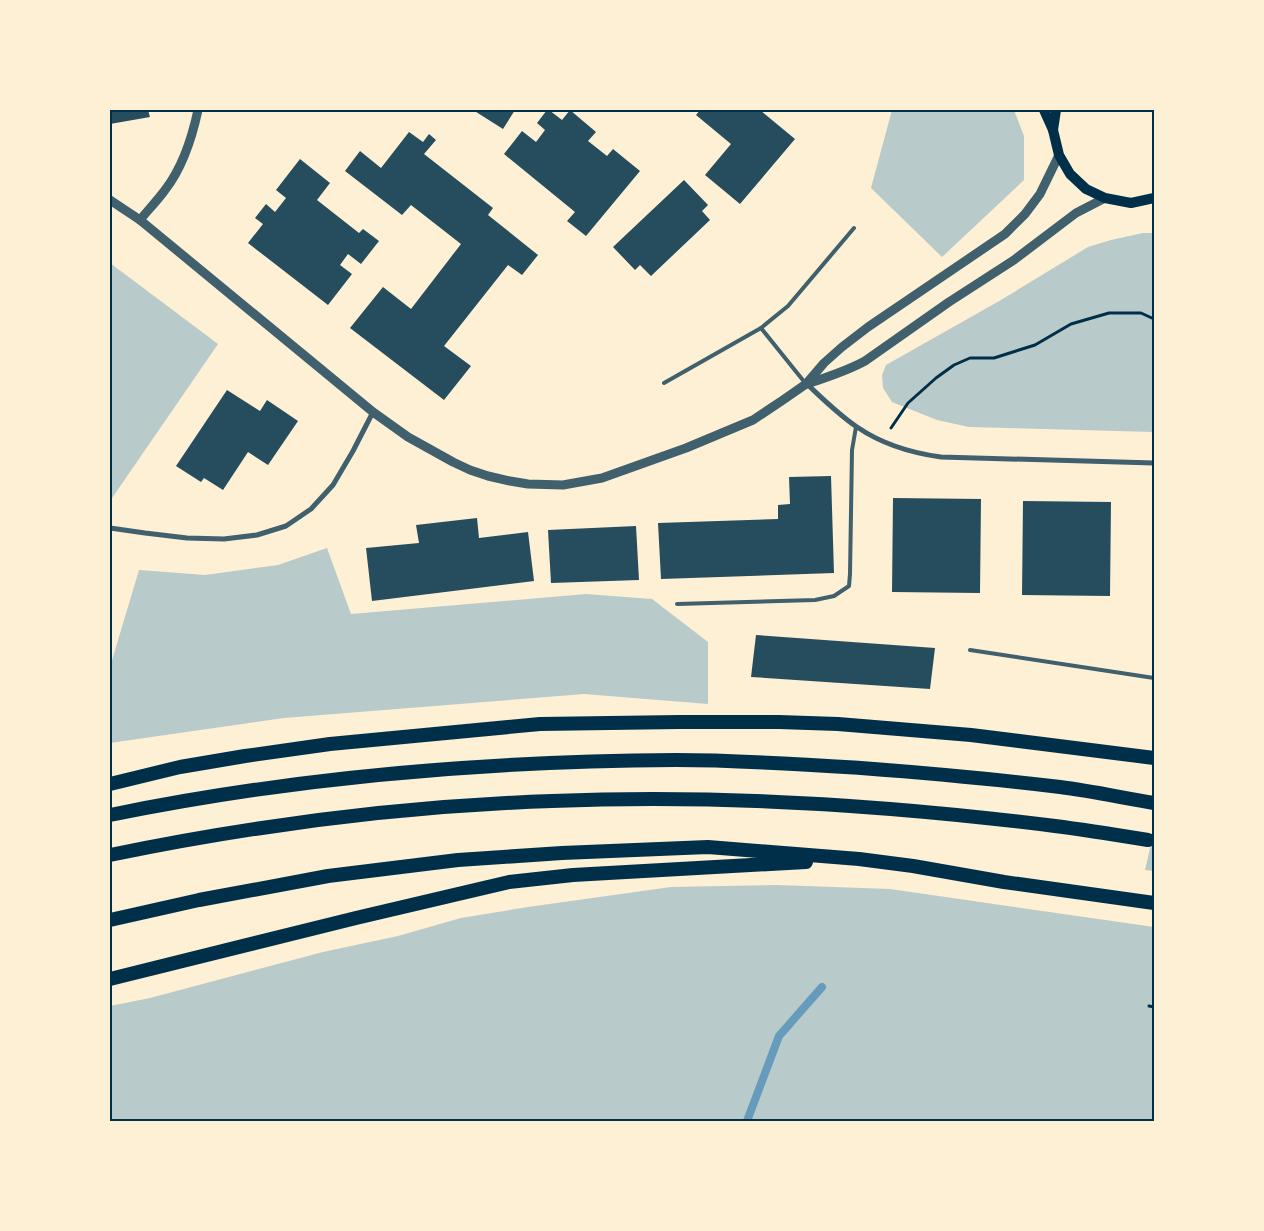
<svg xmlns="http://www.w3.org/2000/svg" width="1264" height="1231" viewBox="0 0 1264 1231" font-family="'Alegreya Sans',sans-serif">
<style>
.green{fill:#b9caca}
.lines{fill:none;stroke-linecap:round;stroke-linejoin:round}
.stream{stroke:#669bbc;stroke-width:8}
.building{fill:#264d5e}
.path{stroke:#003049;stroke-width:3}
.service{stroke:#3f606c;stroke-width:4}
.minor{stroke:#3f606c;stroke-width:5}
.tertiary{stroke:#3f606c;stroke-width:9}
.secondary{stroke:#003049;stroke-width:10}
.trunk{stroke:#003049;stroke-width:14}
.neatline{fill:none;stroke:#003049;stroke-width:2}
</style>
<rect width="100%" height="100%" fill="#fdf0d5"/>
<g class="green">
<polygon points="892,110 1014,110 1024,136 1024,180 942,257 871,188"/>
<polygon points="1143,233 1154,233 1154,432 969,427 937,420 892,402 883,388 882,375 886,365 1001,300 1088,247 1111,240"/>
<polygon points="110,263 218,344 110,501"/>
<polygon points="327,548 351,614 586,594 652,599 708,642 708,704 584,694 284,718 110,743 110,667 139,570 205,575 278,565"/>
<polygon points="1154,831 1154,871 1145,870"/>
<polygon points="777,885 890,889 1154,927 1154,1121 110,1121 110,1006 150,998 323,952 398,936 461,918 528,907 671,887"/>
</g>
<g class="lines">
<polyline class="stream" points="747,1121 779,1036 822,987"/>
</g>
<g class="building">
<polygon points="110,110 148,110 150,117 110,124"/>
<polygon points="473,110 515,110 503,129"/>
<polygon points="547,110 549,110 562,120 570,110 596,132 588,141 607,156 613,149 640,171 586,236 567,221 575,212 504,154 522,131 536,142 545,130 537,123"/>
<polygon points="700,110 760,110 795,139 740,204 705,175 731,144 696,115"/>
<polygon points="409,132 423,142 429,134 436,140 424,154 493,208 488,215 538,255 522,275 508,265 444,346 471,366 444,400 350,328 383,287 411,309 461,244 411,205 402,215 345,171 360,151 381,168"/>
<polygon points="300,159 330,183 317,200 359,233 363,229 379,241 361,264 348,254 340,265 352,274 328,305 248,243 263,224 255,218 266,204 275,212 286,198 276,190"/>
<polygon points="684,180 708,205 702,211 710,220 651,276 640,265 635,270 613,247"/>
<polygon points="227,390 260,411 267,400 298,421 268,465 248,452 223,490 204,478 201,482 176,466"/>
<polygon points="831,476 834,573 661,579 658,523 778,519 778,505 790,504 789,477"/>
<polygon points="893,498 981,499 980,593 892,592"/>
<polygon points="1023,501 1111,502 1110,596 1022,595"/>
<polygon points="477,518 479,538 528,532 534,581 372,601 366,548 419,543 416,525"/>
<polygon points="636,526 639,580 551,583 548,530"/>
<polygon points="756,635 935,648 930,689 751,677"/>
</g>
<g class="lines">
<g class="path">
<polyline points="891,428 908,403 936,378 954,365 970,358 994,358 1019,350 1035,345 1071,324 1109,313 1141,313 1154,319"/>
<polyline points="1149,1006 1154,1007"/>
</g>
<g class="service">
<polyline points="761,328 806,384"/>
<polyline points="664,383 761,328 788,306 854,228"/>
<polyline points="677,604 815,600 834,596 849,586 850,574 852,450 856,427"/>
<polyline points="970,650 1154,678"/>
</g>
<g class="minor">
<path d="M807,384c16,15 32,31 50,43 25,17 54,26 84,30l213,6"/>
<polyline points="110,528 145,533 187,538 224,539 257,535 286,526 311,509 333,485 353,451 373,412"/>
</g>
<g class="tertiary">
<polyline points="110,200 140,220 373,412 408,437 453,462 470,470 488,476 510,481 528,484 563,485 602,478 686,448 753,420 783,400 806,384 824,363 842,347 868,327 1005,234 1025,214 1040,194 1059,155"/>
<path d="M140,220c8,-10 17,-19 25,-30 18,-23 27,-52 33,-80"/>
<path d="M807,384c20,-7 40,-13 58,-23l84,-59 65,-42 62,-47 29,-15"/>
</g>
<g class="secondary">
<polyline points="1044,110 1053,130"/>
<polyline points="1056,110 1053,130 1059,155 1070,174 1086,189 1105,198 1131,203 1154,198"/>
</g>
<g class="trunk">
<polyline points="110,784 180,767 245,756 330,744 540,724 679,722 779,722 838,724 971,735 1154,758"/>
<path d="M110,815c186,-38 376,-54 566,-55 62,0 123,4 185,8 66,5 133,11 199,19 32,4 63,11 94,16"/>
<path d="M110,855c145,-30 294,-49 442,-54 168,-7 336,4 503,25 31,4 62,9 93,14"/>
<polyline points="110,920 199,900 328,876 458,860 562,853 708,847 859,859 913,866 1004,882 1154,903"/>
<polyline points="110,979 356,918 509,882 573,875 806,862"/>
</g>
</g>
<rect width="1264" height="1231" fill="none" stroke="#fdf0d5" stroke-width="222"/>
<rect x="111" y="111" width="1042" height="1009" class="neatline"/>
</svg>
